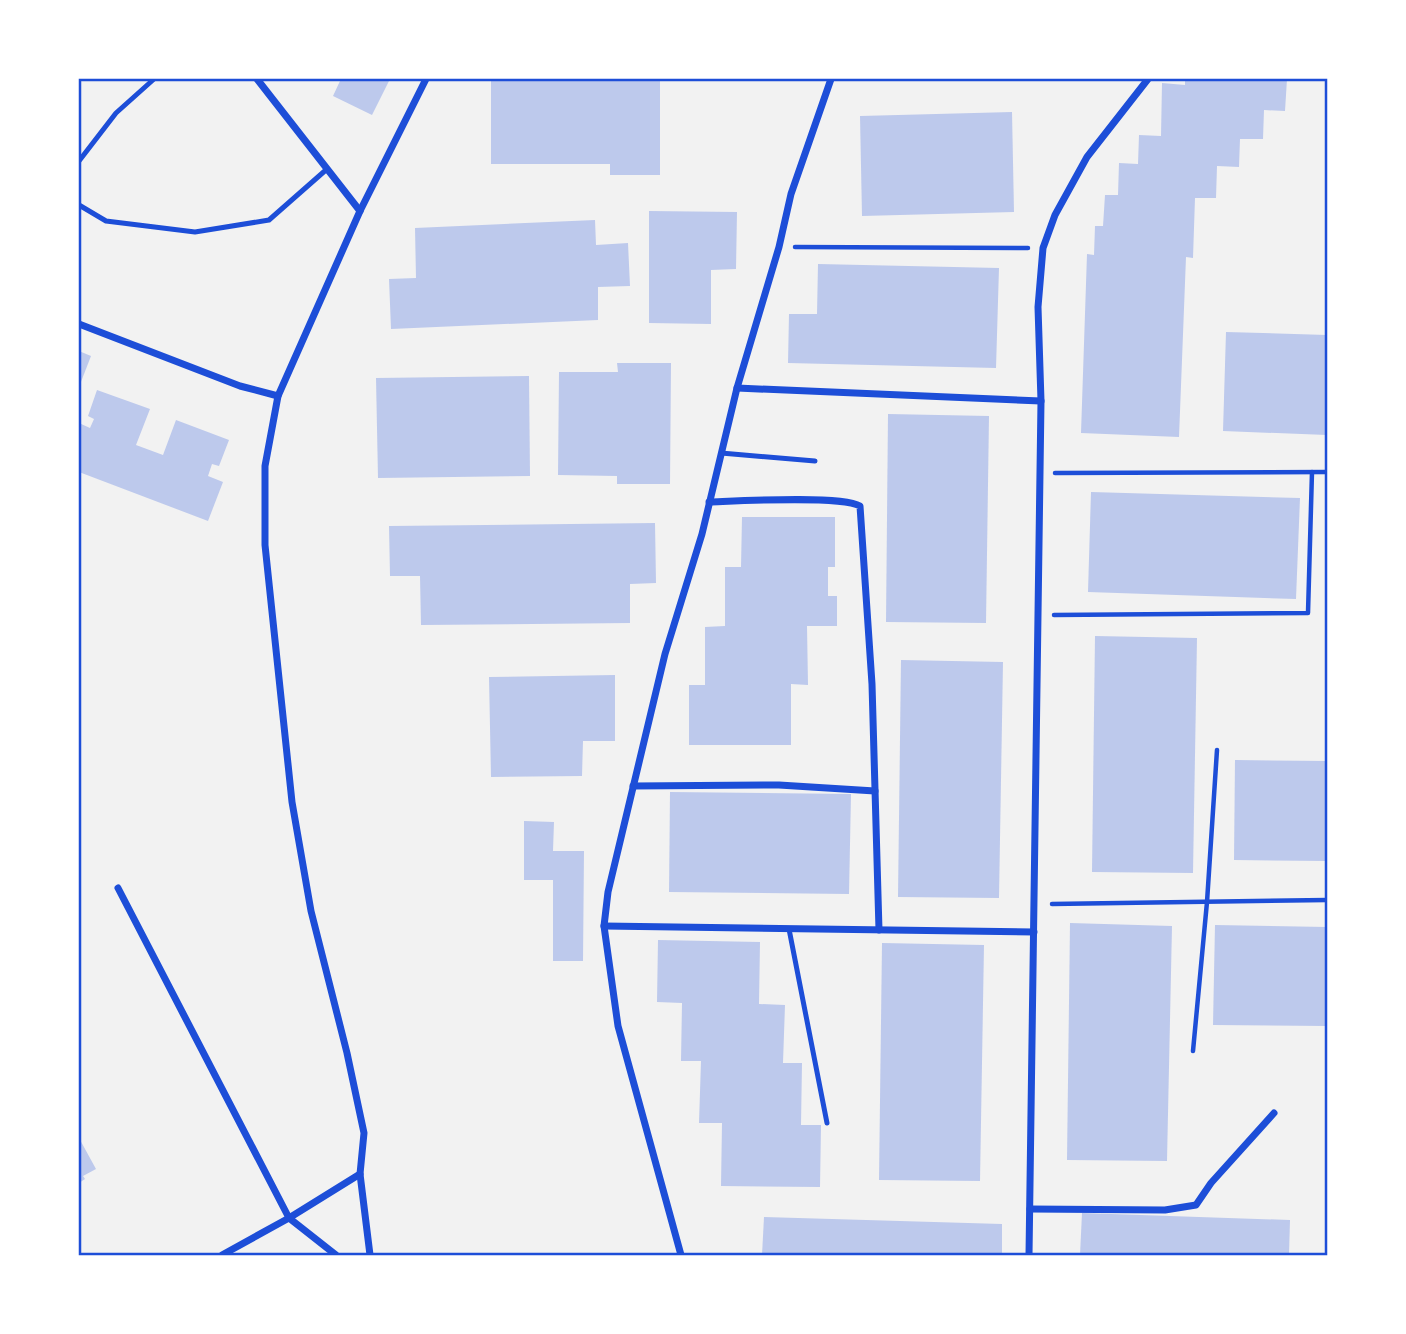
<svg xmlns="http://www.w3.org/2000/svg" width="1406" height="1334" viewBox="0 0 1406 1334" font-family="Barlow,sans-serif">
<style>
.building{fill:#bdc9ec}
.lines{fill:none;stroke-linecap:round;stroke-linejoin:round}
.path{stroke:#1d4ed8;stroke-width:4.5}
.service{stroke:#1d4ed8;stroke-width:5}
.minor{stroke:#1d4ed8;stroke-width:7}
.neatline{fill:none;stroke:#1d4ed8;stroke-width:2.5}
</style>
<rect width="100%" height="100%" fill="#f2f2f2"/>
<g class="building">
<polygon points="335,79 390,79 372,115 333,96 340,81"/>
<polygon points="491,79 660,79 660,175 610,175 610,164 491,164"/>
<polygon points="1185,79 1287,79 1285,111 1264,110 1263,139 1240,139 1239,167 1217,166 1216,198 1195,198 1193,258 1186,257 1179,437 1081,433 1087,254 1094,255 1095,226 1103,226 1105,195 1118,195 1119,163 1138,164 1139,135 1161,136 1162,83 1185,85"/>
<polygon points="1012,112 1014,212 862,216 860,116"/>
<polygon points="649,211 737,212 736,269 711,270 711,324 649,323"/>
<polygon points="595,220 596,245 628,243 630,286 598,287 598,320 391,329 389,279 416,278 415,228"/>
<polygon points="818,264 999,268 996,368 788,363 789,314 817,314"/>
<polygon points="1226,332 1327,335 1327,435 1223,431"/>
<polygon points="79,351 91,356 79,387"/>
<polygon points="617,363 671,363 670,484 617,484 617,476 558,475 559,372 618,372"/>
<polygon points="529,376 530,476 378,478 376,378"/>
<polygon points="97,390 150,409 136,445 163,455 176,420 229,440 219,466 212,464 208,476 223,482 208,521 79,472 79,423 90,428 94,419 88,416"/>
<polygon points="888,414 989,416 986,623 886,622"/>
<polygon points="1091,492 1300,498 1296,599 1088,592"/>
<polygon points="742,517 835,517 835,567 828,567 828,596 837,596 837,626 807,626 808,685 791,684 791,745 689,745 689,685 705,685 705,627 725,626 725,567 741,567"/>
<polygon points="655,523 656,583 630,584 630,623 421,625 420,576 390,576 389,526"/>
<polygon points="1095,636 1197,638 1193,873 1092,872"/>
<polygon points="901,660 1003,662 999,898 898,897"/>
<polygon points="615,675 615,741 583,741 582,776 491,777 489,677"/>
<polygon points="1235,760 1327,761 1327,861 1234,860"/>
<polygon points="670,792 851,794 849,894 669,892"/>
<polygon points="524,821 554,822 553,851 584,851 583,961 553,961 553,880 524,880"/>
<polygon points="1070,923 1172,926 1167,1161 1067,1160"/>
<polygon points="1215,925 1327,927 1327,1026 1213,1025"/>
<polygon points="658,940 760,942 759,1004 785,1005 783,1063 802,1063 801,1125 821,1125 820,1187 721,1186 722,1123 699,1123 701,1061 681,1061 682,1003 657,1002"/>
<polygon points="882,943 984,945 980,1181 879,1180"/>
<polygon points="79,1138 96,1169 83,1176 85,1179 79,1183"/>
<polygon points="1082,1213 1290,1220 1289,1255 1080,1255"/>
<polygon points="764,1217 1002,1224 1002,1255 762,1255"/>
</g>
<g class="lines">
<g class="path">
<polyline points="795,247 1028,248"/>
<polyline points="1055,473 1327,472"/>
<polyline points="1054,615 1308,613 1312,472"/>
<polyline points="1052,904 1327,900"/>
<polyline points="1193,1051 1207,902 1217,750"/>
</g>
<g class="service">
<polyline points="79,161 116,113 154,79"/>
<polyline points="79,205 106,221 195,232 269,220 327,169"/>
<polyline points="721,453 815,461"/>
<polyline points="789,929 827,1123"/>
</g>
<g class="minor">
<polyline points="257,79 360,211"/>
<polyline points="79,324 240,386 278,396"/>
<polyline points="737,388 1041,401"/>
<path d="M709,502c29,-1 132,-7 151,4l12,178 7,246"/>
<polyline points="633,786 779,785 875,791"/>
<polyline points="118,888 289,1218 336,1255"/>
<polyline points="604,926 1034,932"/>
<polyline points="1030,1209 1165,1210 1196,1205 1211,1183 1274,1113"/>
<polyline points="222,1255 289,1218 360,1174"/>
<polyline points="370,1255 360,1174 364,1133 347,1053 311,911 292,802 265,545 265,466 278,396 360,211 426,79"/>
<polyline points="681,1255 618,1026 604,926 608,892 665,654 702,534 737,388 779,247 791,194 831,79"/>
<polyline points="1029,1255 1041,401 1038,307 1043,248 1055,215 1087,157 1148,79"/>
</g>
</g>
<rect width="1406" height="1334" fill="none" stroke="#ffffff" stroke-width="161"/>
<rect x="80" y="80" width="1246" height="1174" class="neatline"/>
</svg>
